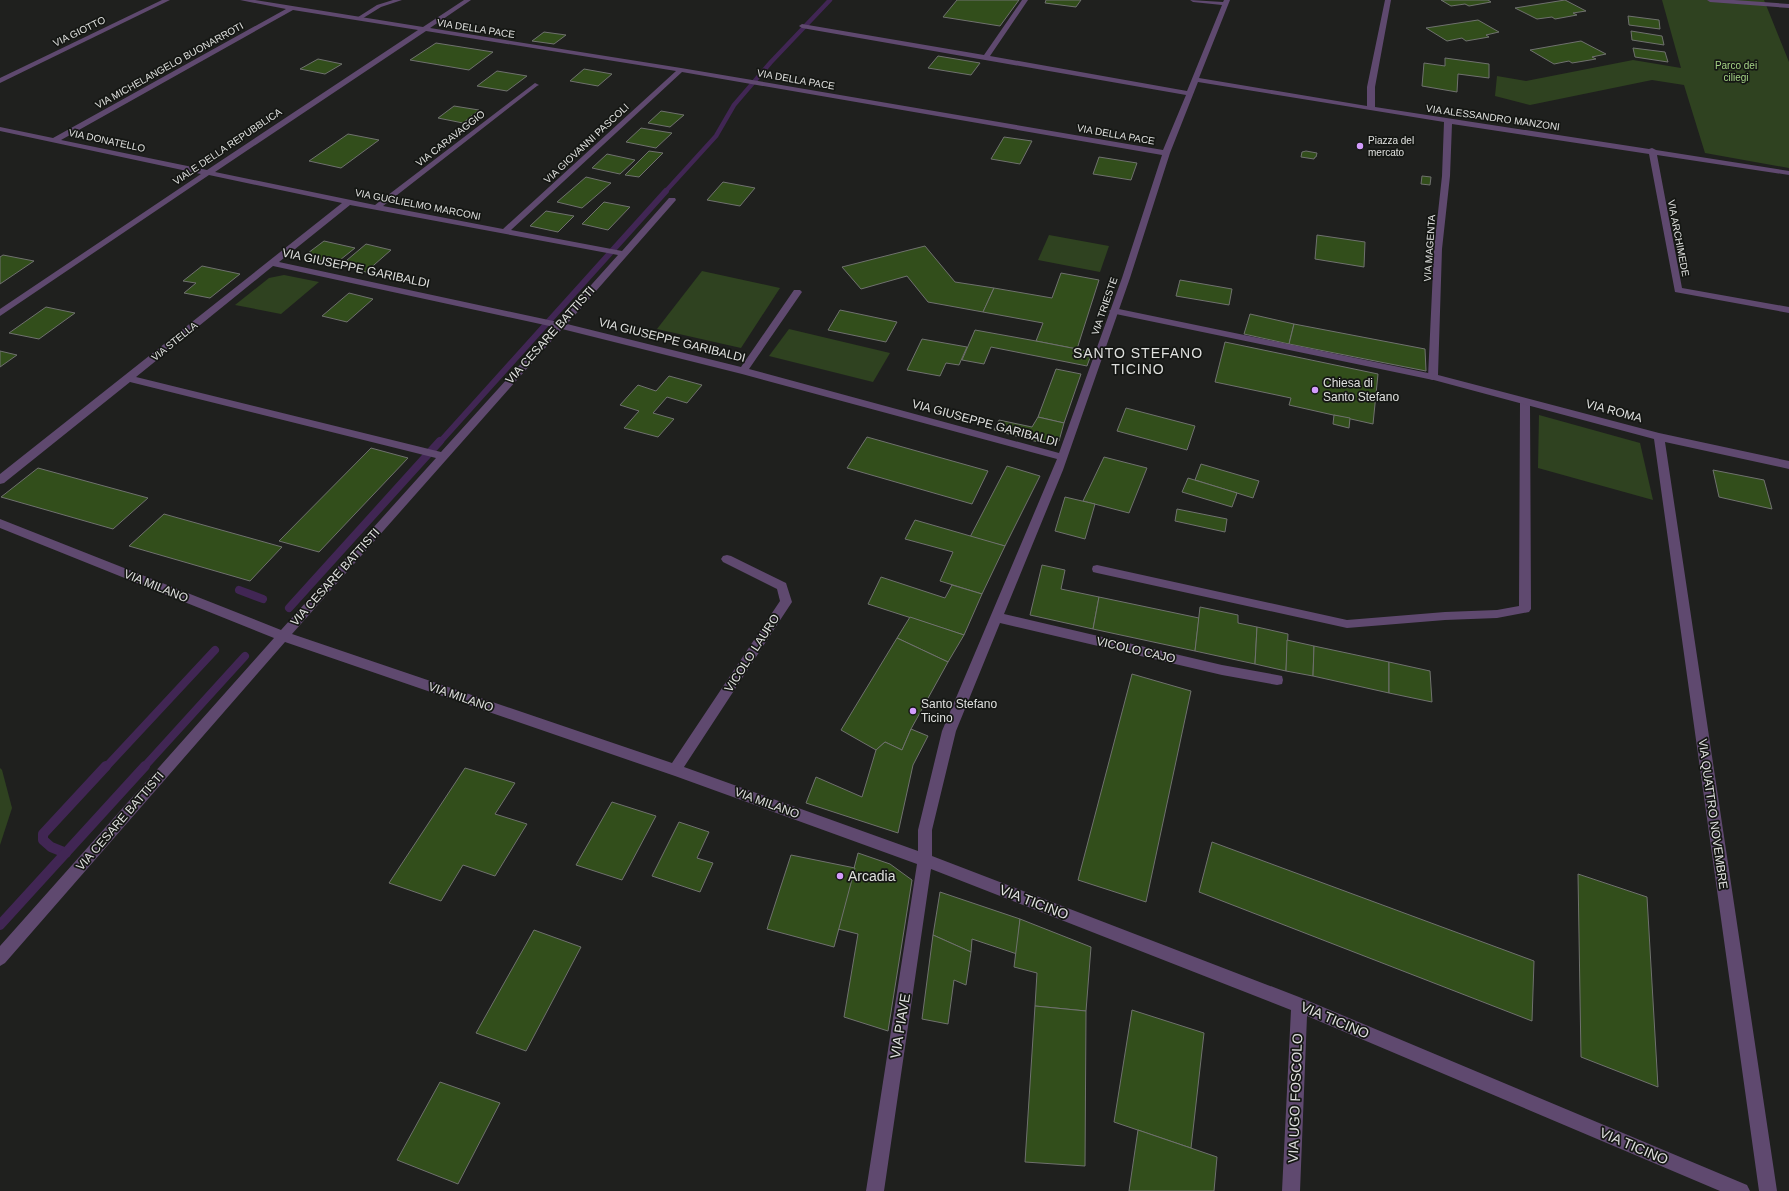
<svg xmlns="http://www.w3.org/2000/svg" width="1789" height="1191" viewBox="0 0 1789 1191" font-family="Arial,sans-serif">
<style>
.green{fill:#2f4220}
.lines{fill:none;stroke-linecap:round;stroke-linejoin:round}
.stream-far3{stroke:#412654;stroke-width:4.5}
.stream-far2{stroke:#412654;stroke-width:6}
.stream-far1{stroke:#412654;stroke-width:8}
.stream{stroke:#412654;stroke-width:10}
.building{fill:#324e1b;stroke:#6f716e}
.service{fill:#5f496f;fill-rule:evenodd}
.pedestrian{fill:#5f496f;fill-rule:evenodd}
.minor{fill:#5f496f;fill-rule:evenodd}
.poi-dot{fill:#d39cfc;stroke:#151714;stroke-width:1.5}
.labels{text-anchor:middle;stroke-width:3.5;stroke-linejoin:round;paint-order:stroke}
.far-street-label{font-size:10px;fill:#dfe0de;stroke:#151714}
.far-park-label{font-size:10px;fill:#a5d385;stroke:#151714}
.far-poi-label{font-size:10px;fill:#dfe0de;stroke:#151714;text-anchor:start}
.street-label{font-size:12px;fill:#dfe0de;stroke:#151714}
.poi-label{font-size:12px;fill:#dfe0de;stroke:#151714;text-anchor:start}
.quarter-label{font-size:14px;letter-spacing:1px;fill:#dfe0de;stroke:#151714}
.near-poi-label{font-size:14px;fill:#dfe0de;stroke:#151714;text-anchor:start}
.near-street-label{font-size:14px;fill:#dfe0de;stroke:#151714}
</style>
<rect width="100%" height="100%" fill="#1f201e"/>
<g class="green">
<polygon points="1662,0 1764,0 1789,62 1789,168 1705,153 1684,85 1652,80 1530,105 1495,96 1497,76 1526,81 1633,60 1681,68"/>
<polygon points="1049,235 1109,246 1100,272 1038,260"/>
<polygon points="702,271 780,288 741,348 657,329"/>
<polygon points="284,275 319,282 281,314 235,305 269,278"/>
<polygon points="789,329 890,353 873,382 769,356"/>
<polygon points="1539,415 1640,443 1653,500 1538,468"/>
<polygon points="0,768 2,770 12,808 0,845"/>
</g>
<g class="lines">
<polyline class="stream-far3" points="665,192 716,136 734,105 771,62 830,0"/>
<polyline class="stream-far2" points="440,442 666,191"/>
<g class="stream-far1">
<polyline points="239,590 263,599"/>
<polyline points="289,608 440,441"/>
<polyline points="106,767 215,650"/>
<polyline points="144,767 245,656"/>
</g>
<g class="stream">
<polyline points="66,853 51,847 43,840 43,834 106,766"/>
<polyline points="0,925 145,766"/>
</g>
</g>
<g class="building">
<polygon points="957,0 1019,0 1000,26 943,17"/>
<polygon points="1046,0 1081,0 1076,7 1045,3"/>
<polygon points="1441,0 1488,0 1491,2 1469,6 1465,4 1451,6"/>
<polygon points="1565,0 1586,11 1573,13 1577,15 1555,19 1552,17 1537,19 1515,8"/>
<polygon points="1628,16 1659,20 1660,29 1629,25"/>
<polygon points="1478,20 1499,32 1486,35 1489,37 1466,41 1462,38 1447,41 1426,28"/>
<polygon points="1631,31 1662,36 1664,45 1632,40"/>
<polygon points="544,32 566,35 554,44 532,41"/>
<polygon points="1581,41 1606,54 1592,57 1596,59 1572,63 1569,61 1554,64 1530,50"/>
<polygon points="436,43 493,52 469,70 410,60"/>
<polygon points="1633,48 1665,52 1668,62 1635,57"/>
<polygon points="938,56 980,63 971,75 928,68"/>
<polygon points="1445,58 1489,64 1489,78 1458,74 1457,92 1422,86 1424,63 1445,66"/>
<polygon points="318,59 342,64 325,74 300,69"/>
<polygon points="584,69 612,74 598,86 570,81"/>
<polygon points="497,71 527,76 507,91 477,86"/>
<polygon points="454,106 479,110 463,123 438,118"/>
<polygon points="661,111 684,115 670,127 648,123"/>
<polygon points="641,128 672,133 656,148 626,142"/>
<polygon points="348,134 379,140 341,168 309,161"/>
<polygon points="1004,137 1032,141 1020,164 991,159"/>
<polygon points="649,151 663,153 639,177 625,175"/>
<polygon points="1306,151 1317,153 1316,157 1315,157 1314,159 1301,157 1302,152"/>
<polygon points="607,154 635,160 620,174 592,168"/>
<polygon points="1099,157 1137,163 1131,180 1093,174"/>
<polygon points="1422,176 1431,177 1430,185 1421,184"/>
<polygon points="586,177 611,183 582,208 557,202"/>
<polygon points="723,182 755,188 740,206 707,200"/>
<polygon points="604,202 630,207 608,230 582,224"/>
<polygon points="546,211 574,216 558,232 530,226"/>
<polygon points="1317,235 1365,242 1364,267 1315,259"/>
<polygon points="324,241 355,248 335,264 304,256"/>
<polygon points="366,244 391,250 366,272 340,266"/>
<polygon points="925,246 955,282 994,288 983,312 928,302 907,276 861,289 842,267"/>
<polygon points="3,255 34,261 0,284 0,257"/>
<polygon points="202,266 240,274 210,298 184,293 196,283 183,281"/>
<polygon points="1061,273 1099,280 1077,349 1036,341 1043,323 983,312 994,288 1052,298"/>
<polygon points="1180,280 1232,289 1229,305 1176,296"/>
<polygon points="349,293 373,299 347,322 322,316"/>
<polygon points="46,307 75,313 39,339 9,333"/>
<polygon points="840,310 897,322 886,342 828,330"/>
<polygon points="1250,314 1294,324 1289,344 1244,334"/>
<polygon points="1294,324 1425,349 1426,371 1289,344"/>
<polygon points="975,330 1036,341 1092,352 1087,366 991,347 984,364 962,360"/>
<polygon points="922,339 967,347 959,365 946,363 940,376 907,370"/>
<polygon points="1225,342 1378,374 1373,424 1289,405 1291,398 1215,382"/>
<polygon points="0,351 17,355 0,367"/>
<polygon points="1056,369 1081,374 1064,423 1038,417"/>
<polygon points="669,376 702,385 687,403 667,397 653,413 674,419 658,437 624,428 639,411 620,405 638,385 656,391"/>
<polygon points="1126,408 1195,426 1187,450 1117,431"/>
<polygon points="1334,415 1350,418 1349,428 1333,424"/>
<polygon points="1038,417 1064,423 1059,441 1049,445 994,430 999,420 1032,427"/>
<polygon points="867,437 988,471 972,504 847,468"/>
<polygon points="371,448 408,458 319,552 279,541"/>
<polygon points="1104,457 1147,468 1129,513 1083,501"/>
<polygon points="1201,464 1259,481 1253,498 1195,480"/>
<polygon points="1007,466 1040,476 1005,546 970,537"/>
<polygon points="38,468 148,498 113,529 1,497"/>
<polygon points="1713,470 1764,480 1772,509 1719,497"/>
<polygon points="1188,478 1237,493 1232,507 1182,492"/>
<polygon points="1065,497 1095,504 1085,539 1055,531"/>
<polygon points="1177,509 1227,519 1225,532 1175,521"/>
<polygon points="164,514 282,547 250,581 129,546"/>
<polygon points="915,520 1005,546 982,594 940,581 953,552 905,539"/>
<polygon points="1042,565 1065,570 1061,589 1099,597 1093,629 1030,615"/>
<polygon points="881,577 945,598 952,585 982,594 964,635 868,604"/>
<polygon points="1099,597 1199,618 1195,651 1093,629"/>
<polygon points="1200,607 1238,615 1238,623 1257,627 1255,664 1195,651"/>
<polygon points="910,617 964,635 948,662 897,638"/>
<polygon points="1257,627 1288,634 1286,671 1255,664"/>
<polygon points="897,638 948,662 911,729 902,750 885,742 876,750 841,730"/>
<polygon points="1287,640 1314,646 1313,676 1286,671"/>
<polygon points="1314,646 1389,662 1389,693 1313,676"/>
<polygon points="1389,662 1430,671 1432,702 1389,693"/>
<polygon points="1132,674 1191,691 1146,902 1078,880"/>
<polygon points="911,729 928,736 913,765 898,833 806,803 816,777 862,797 876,750 885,742 902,750"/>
<polygon points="465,768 515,783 495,814 527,824 495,876 463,865 441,901 389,883"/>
<polygon points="612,802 656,816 622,880 576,865"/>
<polygon points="679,822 709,832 697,858 713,863 700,892 652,876"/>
<polygon points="1212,842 1534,961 1532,1021 1199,892"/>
<polygon points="858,853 890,864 912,880 888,1031 844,1017 858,934 838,929"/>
<polygon points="791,855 855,868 834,947 767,929"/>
<polygon points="1578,874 1647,897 1658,1087 1581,1057"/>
<polygon points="940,892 1020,919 1017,954 972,939 971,952 933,935"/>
<polygon points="1020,919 1091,947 1086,1011 1035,1006 1037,973 1014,967"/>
<polygon points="534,930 581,947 526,1051 476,1033"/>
<polygon points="933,935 971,952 966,985 954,980 948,1024 922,1019"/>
<polygon points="1035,1006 1086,1011 1085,1166 1025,1162"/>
<polygon points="1132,1010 1204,1033 1191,1148 1114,1122"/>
<polygon points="440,1082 500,1103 458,1184 397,1160"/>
<polygon points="1138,1130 1217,1157 1214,1191 1129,1191"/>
</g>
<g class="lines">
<g class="service">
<polygon points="393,0 402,0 381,7 360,20 355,19 377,5"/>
<polygon points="1525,399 1530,402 1531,609 1529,612 1497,618 1445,620 1347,628 1097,573 1093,572 1092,569 1093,566 1097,565 1347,620 1445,612 1497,610 1519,606 1520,402"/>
</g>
<polygon class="pedestrian" points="1114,308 1433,374 1438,377 1433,380 1111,313 1109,311"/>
<g class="minor">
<polygon points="162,0 170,0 0,83 0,78"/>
<path d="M240,0h15l168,27 41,-27h7l-41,28 251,40 482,82 23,-55 -384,-67 -3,-2 3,-2 182,31 38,-55h6l-38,56 197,35 35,-86 -29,-3 -3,-2 33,2 1,-2h6l-31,78 168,28v-19l18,-87h6l-16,87v20l274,42 3,-1 4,2 133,21v4l-132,-20 25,133 107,19v6l-114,-21 -26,-138 -197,-30 -2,52 -8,73 -4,126 221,58 130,28v8l-124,-27 112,749h-18l-105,-752 -224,-60 -2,-2 6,-128 8,-73 2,-54 -246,-40 -28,71 -40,125 -67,192 -59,144 218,51 55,10 5,1 1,4 -1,4 -5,1 -55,-10 -222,-52 -44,108 -24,99v26l367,141 448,188 3,6h-30l-413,-175 -7,175h-18l9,-181 -360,-141 -47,322h-18l51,-327 -242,-88 -390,-134 -280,321 -5,3v-20l274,-308 -274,-110v-9l281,111 155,-172 -306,-76 -126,101 -4,1v-10l342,-271 -133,-28 -209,141v-7l201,-135 -201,-43v-4l53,11 233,-129zM293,10l125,20 -211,140 -146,-30zM426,31l250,40 -173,158 -120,-23 154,-120 2,-1 -4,-2 -160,122 -160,-33zM682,72l480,83 -40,123 -63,175 -310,-84 53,-77 -2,-2h-6l-53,77 -174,-43 109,-124 -1,-2h-6l-47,53 -111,-21zM350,205l268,50 -60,67 -279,-60zM273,266l281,61 -113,125 -305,-75zM562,329l180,45 315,85 -115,272 -24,99v21l-234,-84 108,-165 -6,-19 -55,-27 -4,-1 -4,1 -2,3 2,3 54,27 3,12 -108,162 -380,-129z"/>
<polygon points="1707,0 1734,0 1789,4 1789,8 1710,2"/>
</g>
</g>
<g class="poi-dot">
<circle cx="1360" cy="146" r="4"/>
<circle cx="1315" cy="390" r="4"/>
<circle cx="913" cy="711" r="4"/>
<circle cx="840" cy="876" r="4"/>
</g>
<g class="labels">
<g class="far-street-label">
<text transform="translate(476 28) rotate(9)" y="4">VIA DELLA PACE</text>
<text transform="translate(79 31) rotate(-26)" y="4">VIA GIOTTO</text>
<text transform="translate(169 65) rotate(-29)" y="4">VIA MICHELANGELO BUONARROTI</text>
<text transform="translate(796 79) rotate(10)" y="4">VIA DELLA PACE</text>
<text transform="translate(1493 117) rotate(8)" y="4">VIA ALESSANDRO MANZONI</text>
<text transform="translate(1116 134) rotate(10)" y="4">VIA DELLA PACE</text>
<text transform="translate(450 138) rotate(-38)" y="4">VIA CARAVAGGIO</text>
<text transform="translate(107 140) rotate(12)" y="4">VIA DONATELLO</text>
<text transform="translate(586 143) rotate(-43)" y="4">VIA GIOVANNI PASCOLI</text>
<text transform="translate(227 146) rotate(-34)" y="4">VIALE DELLA REPUBBLICA</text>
<text transform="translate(418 204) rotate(11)" y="4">VIA GUGLIELMO MARCONI</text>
<text transform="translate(1679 238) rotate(79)" y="4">VIA ARCHIMEDE</text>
<text transform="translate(1429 248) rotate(-86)" y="4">VIA MAGENTA</text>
<text transform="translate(1104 306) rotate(-71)" y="4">VIA TRIESTE</text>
<text transform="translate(174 341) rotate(-39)" y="4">VIA STELLA</text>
</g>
<g class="far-park-label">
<text x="1736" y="69">Parco dei<tspan x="1736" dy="12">ciliegi</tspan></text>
</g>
<g class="far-poi-label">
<text x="1368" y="144">Piazza del<tspan x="1368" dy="12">mercato</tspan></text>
</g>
<g class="street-label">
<text transform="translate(356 268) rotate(12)" y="4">VIA GIUSEPPE GARIBALDI</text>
<text transform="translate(550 335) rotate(-48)" y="4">VIA CESARE BATTISTI</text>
<text transform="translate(672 340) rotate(14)" y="4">VIA GIUSEPPE GARIBALDI</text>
<text transform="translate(1614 411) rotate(15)" y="4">VIA ROMA</text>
<text transform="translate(985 423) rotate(15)" y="4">VIA GIUSEPPE GARIBALDI</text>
<text transform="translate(335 577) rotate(-48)" y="4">VIA CESARE BATTISTI</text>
<text transform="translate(156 586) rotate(22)" y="4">VIA MILANO</text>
<text transform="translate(1136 650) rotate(13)" y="4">VICOLO CAJO</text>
<text transform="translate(752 653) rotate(-57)" y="4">VICOLO LAURO</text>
<text transform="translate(461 697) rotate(19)" y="4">VIA MILANO</text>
<text transform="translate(767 803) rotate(20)" y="4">VIA MILANO</text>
<text transform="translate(1713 814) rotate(82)" y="4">VIA QUATTRO NOVEMBRE</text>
<text transform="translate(120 821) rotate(-49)" y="4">VIA CESARE BATTISTI</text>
</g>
<g class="poi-label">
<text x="1323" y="387">Chiesa di<tspan x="1323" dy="14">Santo Stefano</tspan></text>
<text x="921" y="708">Santo Stefano<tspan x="921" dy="14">Ticino</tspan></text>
</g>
<g class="quarter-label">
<text x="1138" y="358">SANTO STEFANO<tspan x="1138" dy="16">TICINO</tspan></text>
</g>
<g class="near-poi-label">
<text x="848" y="881">Arcadia</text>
</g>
<g class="near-street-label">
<text transform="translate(1034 902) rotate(21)" y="5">VIA TICINO</text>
<text transform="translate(1335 1020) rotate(23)" y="5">VIA TICINO</text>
<text transform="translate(900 1026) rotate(-81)" y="5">VIA PIAVE</text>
<text transform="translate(1295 1098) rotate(-88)" y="5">VIA UGO FOSCOLO</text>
<text transform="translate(1634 1146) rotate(23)" y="5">VIA TICINO</text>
</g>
</g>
</svg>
